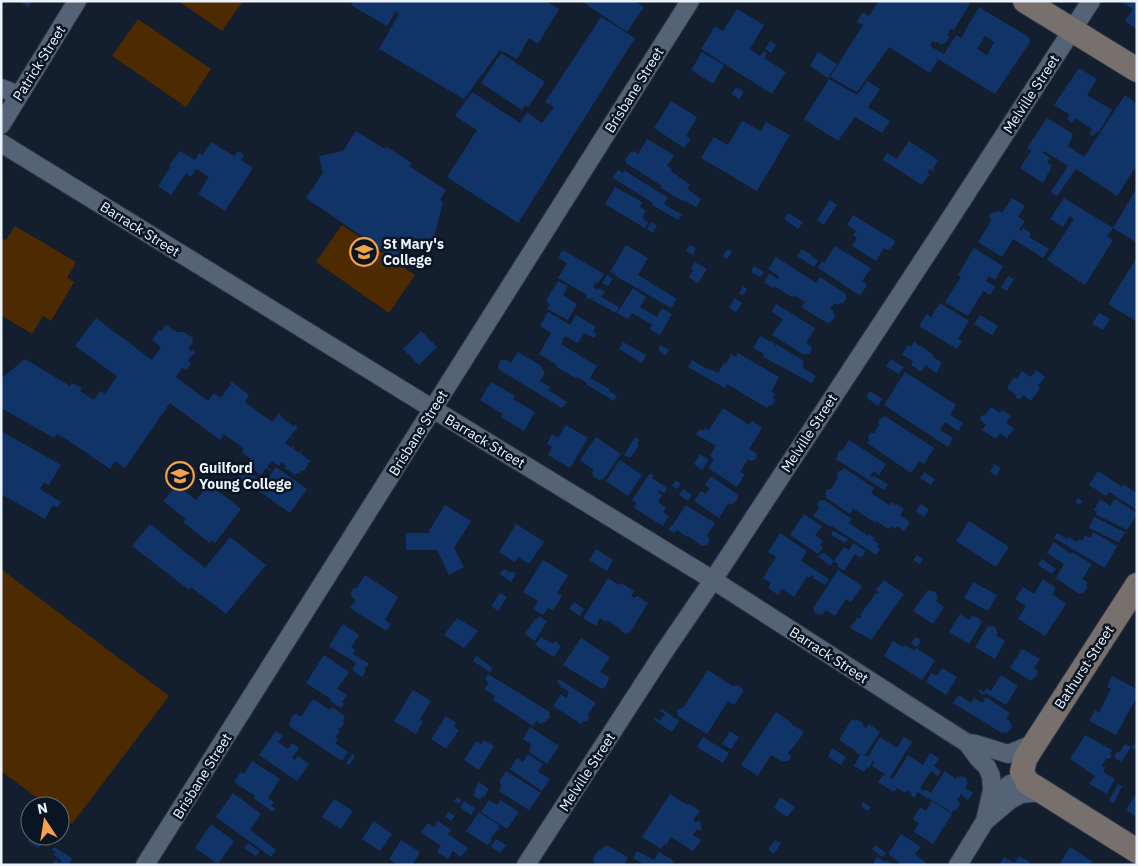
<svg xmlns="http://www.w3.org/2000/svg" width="1138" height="866" viewBox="0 0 1138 866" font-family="'IBM Plex Sans',sans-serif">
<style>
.green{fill:#4e2a00}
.building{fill:#113468;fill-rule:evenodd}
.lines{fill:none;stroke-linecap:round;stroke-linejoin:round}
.street-casing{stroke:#313644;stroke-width:20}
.secondary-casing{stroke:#313644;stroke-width:26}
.street{stroke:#556377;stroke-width:18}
.secondary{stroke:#77706d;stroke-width:24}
.labels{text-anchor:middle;stroke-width:5;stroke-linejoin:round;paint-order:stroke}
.street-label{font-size:14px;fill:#edf3fd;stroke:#0a1524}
.poi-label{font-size:14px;font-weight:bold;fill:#edf3fd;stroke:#0a1524;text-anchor:start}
</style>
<rect width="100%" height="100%" fill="#131e2e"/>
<g class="green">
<polygon points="178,1 243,1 222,31"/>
<polygon points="138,19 211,69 186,107 112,56"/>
<polygon points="342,225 415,275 389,313 316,262"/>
<polygon points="15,226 76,262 67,278 74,282 51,321 43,316 32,334 1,315 1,238 6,240"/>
<polygon points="1,569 169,696 72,824 60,815 60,806 48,806 1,771"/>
</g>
<g class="building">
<polygon points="19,1 32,1 28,7"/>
<polygon points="353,1 545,1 559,9 538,44 529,38 517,59 500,50 464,99 379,49 399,14 396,11 387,26 351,5"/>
<polygon points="581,1 635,1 644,7 627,32"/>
<path d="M879,1h88l3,2 -16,27 -3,-2 -4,7 3,1 -5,8 -2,-1 -1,2 -5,-3 -1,1 -3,-2 -3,5 14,8 12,-19 5,3 18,-31 50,30 1,5 -35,52 -57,-35 -8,14 -41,-26 -32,45 -27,-15 33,-52 -6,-3 6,-10 6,4zM985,36l9,6 -7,13 -10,-6z"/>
<polygon points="1120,1 1137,1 1137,29 1125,21 1133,9"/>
<polygon points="737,9 764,25 750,49 760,56 763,51 767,53 764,58 786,72 772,94 701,49 715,26 723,31"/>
<polygon points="601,17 635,38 518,223 447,177 477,130 455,116 472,92 520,123 527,112 542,123 554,107 545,102"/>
<polygon points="770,41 776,45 771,53 765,49"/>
<polygon points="702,52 724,65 713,84 691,70"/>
<polygon points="818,52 837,64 828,78 810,66"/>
<polygon points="501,53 545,82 528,107 525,105 522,110 481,83"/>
<polygon points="1079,68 1097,79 1087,95 1112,110 1098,133 1096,132 1093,136 1089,134 1092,129 1075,118 1072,123 1067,119 1070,115 1054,105"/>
<polygon points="829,79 857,95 867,81 880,89 868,107 890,121 882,133 855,117 838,141 804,119"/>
<polygon points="736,87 744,92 739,99 731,94"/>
<polygon points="1125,95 1137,104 1137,165 1117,196 1076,169 1057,196 1051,192 1068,166 1044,151 1043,153 1050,158 1047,162 1052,166 1043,183 1020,168 1031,151 1027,148 1047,118 1073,134 1068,146 1084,157"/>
<polygon points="671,101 697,117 686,136 691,139 684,148 654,128"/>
<polygon points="742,121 761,131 766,122 790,135 757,191 701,158 714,137 728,145"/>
<polygon points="356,131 385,149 387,147 412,163 409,166 446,190 440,200 443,202 432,245 412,239 397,260 306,198 323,173 319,156 343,151"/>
<polygon points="647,139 674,155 667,166 672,169 671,171 690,185 687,189 701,199 696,207 684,200 683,201 661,188 662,186 626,163 625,160 630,153 634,151 638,154"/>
<polygon points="909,141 938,160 934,167 934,168 933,171 929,169 927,173 930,175 929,177 928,176 922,185 883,160 887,153 897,159"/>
<polygon points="211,142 234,156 238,151 244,155 241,160 253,168 225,211 198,194 209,177 196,169 191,177 186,173 171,195 158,186 171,166 169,165 180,151 195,160 199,153 203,155"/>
<polygon points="618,170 623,173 624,170 668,198 664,204 682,215 678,220 652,205 653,203 613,178"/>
<polygon points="615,187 642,202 640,207 646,211 642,217 644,218 643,219 648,222 645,228 605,204"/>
<polygon points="1137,188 1137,243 1113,228"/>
<polygon points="1012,198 1025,206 1018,217 1025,221 1019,230 1021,231 1023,228 1031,233 1029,237 1049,249 1043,258 1013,239 1002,257 978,242 991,221 989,216 991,213 996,212 997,210 1002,213"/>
<polygon points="1064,198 1113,228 1107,236 1113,240 1085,285 1047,260 1074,219 1070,216 1063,227 1050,219"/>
<polygon points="830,200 837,205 824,225 817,220"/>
<polygon points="788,213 803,222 798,229 784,219"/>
<polygon points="853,215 894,240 895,243 891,248 887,250 884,248 876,261 852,246 857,238 853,235 856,231 847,225"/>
<polygon points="651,222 657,226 653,233 647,229"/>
<polygon points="626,245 648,258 638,275 677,299 671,308 614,275 615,274 610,272"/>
<polygon points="690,245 696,248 693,255 686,251"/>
<polygon points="835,246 871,268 862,281 866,284 866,287 862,293 859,295 818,268 822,261 824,263"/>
<polygon points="974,248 1003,266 995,280 989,276 986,281 995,286 990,295 983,291 968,316 945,302 961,277 958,275"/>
<polygon points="728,249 732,252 727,259 723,256"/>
<polygon points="802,249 812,255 811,256 818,260 814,267 797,256"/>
<polygon points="563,250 604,274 598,283 596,282 593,287 598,290 599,288 605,292 603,295 600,296 619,307 616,313 592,300 593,298 592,297 591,300 586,297 587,295 558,278 567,263 558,258"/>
<polygon points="776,257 816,283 820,277 846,294 846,299 843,303 839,304 838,305 834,303 830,309 834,312 835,317 832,321 827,323 801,307 805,302 794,295 792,297 774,286 773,288 764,282 769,274 778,279 779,276 768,269"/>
<polygon points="1137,257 1137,322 1108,304"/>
<polygon points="695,262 707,269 698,283 689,277 693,270 691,268"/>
<polygon points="754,266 764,272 760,277 751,272"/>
<polygon points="607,275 613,279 608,286 602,283"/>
<polygon points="1008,276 1014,279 1007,291 1001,288"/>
<polygon points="558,281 568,286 563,295 577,304 568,320 547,309 550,304 546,301"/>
<polygon points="743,286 747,289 743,296 739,293"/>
<polygon points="633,288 646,297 640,307 657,317 662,308 672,314 660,335 650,329 652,325 632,313 628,319 617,313"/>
<polygon points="735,298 742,303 736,312 729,308"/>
<polygon points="940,303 969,321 958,339 962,341 957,349 919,326 927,314 931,317"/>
<polygon points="776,304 815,328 806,343 811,346 812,350 809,354 805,354 804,355 772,335 783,319 772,312"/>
<polygon points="548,312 570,325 576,315 596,327 593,332 597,333 594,338 584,333 578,343 565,336 561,344 597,366 590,378 610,389 609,391 617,396 614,401 587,385 587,383 577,377 576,378 556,367 557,365 539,354 551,333 540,326"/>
<polygon points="1099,313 1110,319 1103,330 1092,324"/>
<polygon points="980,315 998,326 992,335 974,324"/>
<polygon points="96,318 152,360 161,347 152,340 159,330 161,332 166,325 178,333 178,332 184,332 191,337 196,335 192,338 193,343 188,349 192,351 193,350 195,353 194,355 193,354 188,360 189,361 189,362 191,364 187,369 182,368 176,377 208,401 214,393 221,398 231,384 230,383 231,381 232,382 249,395 245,402 272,422 279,413 281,415 280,416 294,427 295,425 297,426 296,428 298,429 296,431 295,430 290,436 294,439 293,440 290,437 285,443 292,448 293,446 295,447 293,449 300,453 301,451 302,452 301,454 311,461 310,463 308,462 307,463 308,464 304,471 302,470 299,474 297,473 295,475 285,468 286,466 282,462 279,466 272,461 267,467 271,470 270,471 266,468 261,475 253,469 250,473 258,479 249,490 245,487 243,490 233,483 251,459 242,452 244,449 224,434 220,440 170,403 125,468 115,461 110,469 66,439 57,434 54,438 1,408 1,376 3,377 25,359 70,386 72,383 82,388 80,391 94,400 100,391 105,394 117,376 75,346"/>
<polygon points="421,331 437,347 419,365 403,349"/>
<polygon points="760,336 769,341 769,343 770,341 775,343 774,345 775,346 776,344 804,361 802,364 804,366 803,368 816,376 812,383 763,357 764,354 753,348"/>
<polygon points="623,342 646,355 642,363 619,349"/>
<polygon points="914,342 933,354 932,356 942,363 936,373 926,365 921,372 911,365 913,361 902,355 908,345 911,347"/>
<polygon points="660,345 669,350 666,355 658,350"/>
<polygon points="518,352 540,365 545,373 540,381 550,387 548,390 567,402 562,408 500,370 498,366 501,360 507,360 511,363"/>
<polygon points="738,353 779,377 771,392 775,394 773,397 775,401 772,405 768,406 767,408 727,384 725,388 688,367 692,360 709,370 710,369 718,373 724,363 726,364 731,354 736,357"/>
<polygon points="891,359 904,367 899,374 886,366"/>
<polygon points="1036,370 1045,377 1038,386 1040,388 1031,401 1023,395 1022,398 1017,399 1015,394 1007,388 1014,377 1017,379 1022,371 1031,377"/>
<polygon points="905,372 956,405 950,415 963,423 958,431 945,422 940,430 953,438 948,447 884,405"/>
<polygon points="491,382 515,396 513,399 535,412 524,431 501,417 503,414 480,400"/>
<polygon points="870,391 882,399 878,406 866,397"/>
<polygon points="991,407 1000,413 1002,410 1011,416 1006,423 1014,428 1007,438 1000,433 996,439 982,430 986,425 981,421 980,416 985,415"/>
<polygon points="723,408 749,425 752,421 762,428 749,449 756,453 757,457 755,460 751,461 748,459 740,472 745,474 737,487 708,468 714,459 710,456 716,446 696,434 700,429 703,431 705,428 709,430"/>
<polygon points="885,416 934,448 924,464 919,461 911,473 867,443 869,441 868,437 870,433 874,433 879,425 878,421 881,418 884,417"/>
<polygon points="566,425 588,438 570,468 548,455 552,447 547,444 552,434 558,438"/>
<polygon points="1,431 61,465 49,485 44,482 40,489 61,502 57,508 53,505 45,519 1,494"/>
<polygon points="596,437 621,454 603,480 602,479 599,480 594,477 592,473 594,470 580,460"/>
<polygon points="635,437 639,440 637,444 639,445 630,458 624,455"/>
<polygon points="849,440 886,464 879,475 874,471 870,476 873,478 874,476 888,484 884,490 836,459 838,455 837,455 840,450 842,451"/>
<polygon points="700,454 709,460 702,470 694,464"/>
<polygon points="620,460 642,475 628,496 606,481"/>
<polygon points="994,464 1001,468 996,476 990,472"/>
<polygon points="276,467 307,489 290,513 259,491"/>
<polygon points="844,468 874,488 871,493 889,505 891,502 895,505 896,504 904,509 900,515 910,522 904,531 897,526 895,529 891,526 888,529 876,521 875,523 853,508 850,514 825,497 827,496 825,493 827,489 831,489 838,478 837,474 839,471 843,470"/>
<polygon points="1098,471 1122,487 1124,485 1137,493 1137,510 1109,492 1106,496 1089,485"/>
<polygon points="924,472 935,479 931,485 920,478"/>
<polygon points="650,473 654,476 652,478 667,488 664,493 659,490 658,492 662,495 658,502 666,508 663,512 669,516 663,526 634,508 637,504 632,500"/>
<polygon points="711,476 737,494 738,498 734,503 730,505 728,503 719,518 694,501 701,491 706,494 710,488 705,485"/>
<polygon points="676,480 681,484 677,489 672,486"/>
<polygon points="209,484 241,509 215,543 212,540 210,543 183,522 186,519 163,501 177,485 196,500"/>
<polygon points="683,489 692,495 688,501 679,495"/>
<polygon points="1078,498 1082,501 1080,505 1075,502"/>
<polygon points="1100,499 1110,506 1115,499 1137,513 1137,515 1127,530 1095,514 1097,512 1094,510"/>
<polygon points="820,500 823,501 824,500 852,519 849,523 868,536 869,534 875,538 873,540 879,544 877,547 880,549 876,555 832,526 831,527 813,516 819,508 817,504"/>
<polygon points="921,504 929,509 924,517 916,511"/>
<polygon points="445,505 471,521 454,548 464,567 449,575 437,550 406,550 406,533 428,533"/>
<polygon points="686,505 715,523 707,535 710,541 707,545 702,546 688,536 687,537 677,530 674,533 668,530 671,525 672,526"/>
<polygon points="804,514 822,526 815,535 823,541 820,545 823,547 818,554 790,535"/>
<polygon points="1094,517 1125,532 1119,542 1089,528"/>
<polygon points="969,521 1009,547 996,567 956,541"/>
<polygon points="150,524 205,568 230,537 266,565 226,614 191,587 189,590 132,546"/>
<polygon points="516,524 544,542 529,564 518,557 515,562 499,552"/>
<polygon points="833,531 848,539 845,543 831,535"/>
<polygon points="1093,532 1117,546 1105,568 1054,538 1057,533 1067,539 1068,537 1077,542 1079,539 1082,541 1085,535 1090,538"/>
<polygon points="780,533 807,551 801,561 829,579 825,585 813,578 814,576 812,575 810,578 807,576 794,597 782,589 778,595 768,588 771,583 763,578 776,557 768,552"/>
<polygon points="1054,542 1071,554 1072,552 1092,564 1082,579 1087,582 1087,588 1084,592 1079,594 1056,578 1064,564 1047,553"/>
<polygon points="853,543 866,551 861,558 855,554 844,571 837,566 839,565 834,561 844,547 849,550"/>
<polygon points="596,549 613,560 607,571 589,560"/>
<polygon points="824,553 834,561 830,566 818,556"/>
<polygon points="917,555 923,559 920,564 913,560"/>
<polygon points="1042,559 1056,569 1052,574 1038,565"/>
<polygon points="543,560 568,575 557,593 562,596 553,610 548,608 543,615 534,609 538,601 523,592"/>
<polygon points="504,569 510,573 511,571 516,574 511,582 500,574"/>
<polygon points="838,570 862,586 851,602 846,599 835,616 826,610 823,614 822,614 818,615 814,612 814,608 813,608"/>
<polygon points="365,575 398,597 385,620 391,624 386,631 350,608 356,600 351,597 352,595 350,593 354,587 356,589"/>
<polygon points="608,578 619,585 621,583 634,591 631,596 635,598 637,596 648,603 629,634 627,632 626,634 621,631 622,630 607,620 606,622 600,618 596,626 583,618"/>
<polygon points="1043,579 1056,588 1052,594 1066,604 1045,636 1018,619 1026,606 1015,599 1023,587 1034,594"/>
<polygon points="884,580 904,594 871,640 860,633 860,634 850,628 858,617 860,619 862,616 860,615 876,593 877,594 879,592 876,590"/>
<polygon points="973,582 997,595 988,611 964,598"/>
<polygon points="928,590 930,591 933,591 936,593 937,596 938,597 936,601 944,607 933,624 913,611"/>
<polygon points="500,593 507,597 498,611 491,606"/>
<polygon points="574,602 584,609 580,616 569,609"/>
<polygon points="960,614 969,620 972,616 976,617 980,619 980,621 982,622 969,644 949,632"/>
<polygon points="539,616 547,621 535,641 525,634 535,619 536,620"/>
<polygon points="457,618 478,631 464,648 444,635"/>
<polygon points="343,624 359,635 351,647 355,650 353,654 368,663 368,665 366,668 365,667 364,669 366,670 362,677 352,670 356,663 329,646"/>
<polygon points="988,626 990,627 993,626 996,628 996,631 998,632 996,635 1005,641 995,659 975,647"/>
<polygon points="541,637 553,644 555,641 561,646 554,657 535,645"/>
<polygon points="915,637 921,640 917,647 911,644"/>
<polygon points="581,638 610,657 600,672 609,677 608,681 606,686 602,689 563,665"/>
<polygon points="893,641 903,647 905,645 915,651 916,648 935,660 922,680 884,656"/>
<polygon points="1022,649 1040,659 1034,668 1038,671 1037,675 1031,681 1010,668"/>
<polygon points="324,655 349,672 337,689 347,695 342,702 344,704 341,708 330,701 331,699 306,683"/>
<polygon points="476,656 493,668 490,672 473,661"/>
<polygon points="942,668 957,677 946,695 926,682 931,673 937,676"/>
<polygon points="708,670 732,686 738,685 742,688 743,692 734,705 728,701 707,734 678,716 677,711 678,709 683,708"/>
<polygon points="488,674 550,712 549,714 550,717 546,722 543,722 542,724 536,721 533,726 493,700 495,696 484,689 489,683 485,680"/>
<polygon points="1001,675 1018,686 1006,705 986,693 984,695 979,692 980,689 984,692 987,688 991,691"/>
<polygon points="1112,676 1137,689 1137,701 1135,700 1116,735 1089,721 1095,710 1099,713 1111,689 1107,687"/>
<polygon points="559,679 596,703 588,714 589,718 587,721 584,721 581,724 553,706 561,694 566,698 569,692 560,686 561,685 557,682"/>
<polygon points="413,690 431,701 420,719 423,722 416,734 394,721"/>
<polygon points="959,695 971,703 974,698 982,703 986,697 1010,713 1006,719 1010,721 1012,727 1008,732 1002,733 953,703"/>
<polygon points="313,699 330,710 332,707 345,716 343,720 344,723 341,728 337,729 340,731 336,737 338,739 335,743 348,752 342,761 289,726 292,716 296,714 301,717"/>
<polygon points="662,709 679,721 672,732 654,720 656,718 660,721 665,714 660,711"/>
<polygon points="776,712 792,723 791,724 803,731 803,734 792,749 791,749 788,753 791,757 788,761 784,761 783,762 771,755 758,776 741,765"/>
<polygon points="446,716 456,723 454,727 459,730 446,749 431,739"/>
<polygon points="852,719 855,721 856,719 863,723 862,725 866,728 869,724 880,732 865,755 868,757 880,737 897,748 904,737 912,742 890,777 893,779 908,755 923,765 930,753 939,758 934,766 941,771 938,776 931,771 920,788 924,791 925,789 931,793 945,771 956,779 957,776 959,777 962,776 966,778 967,782 968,783 965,788 973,793 968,800 961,794 957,800 960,802 959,806 956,810 953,811 952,813 929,798 928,799 918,792 914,798 911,796 912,794 907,790 905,793 897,788 894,792 878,782 883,775 884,776 885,774 872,766 875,761 873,760 869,768 867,767 864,772 854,766 860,755 855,752 856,751 839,740"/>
<polygon points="530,727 559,746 547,764 529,752 531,747 530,746 531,744 523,739"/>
<polygon points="276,731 283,736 278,742 288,749 292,743 299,748 292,758 295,760 298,756 309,764 297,781 259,755"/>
<polygon points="730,731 739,737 731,749 722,744"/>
<polygon points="1085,735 1112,750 1110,754 1112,755 1109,759 1107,758 1101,766 1105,768 1103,772 1115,779 1107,794 1089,784 1095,776 1070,759"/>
<polygon points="703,737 729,753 723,763 697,747"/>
<polygon points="484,740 494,746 479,770 464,760 476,741 481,744"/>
<polygon points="1137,740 1137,751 1132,748"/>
<polygon points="1125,744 1131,747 1121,762 1114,757 1117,752 1119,753"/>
<polygon points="832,748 846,757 841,765 828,757"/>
<polygon points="352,754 355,756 349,765 346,763"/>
<polygon points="528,754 543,764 538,772 550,779 542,791 510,769 517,758 523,762"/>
<polygon points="252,761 280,779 268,798 274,802 271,806 276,808 273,812 253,798 255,796 234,782 241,772 244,774"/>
<polygon points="506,771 541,793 529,810 499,791 502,785 500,784 500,780"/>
<polygon points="479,782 489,789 484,797 482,796 480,800 473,795 476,792 474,791"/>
<polygon points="1118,784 1122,786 1114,803 1109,800"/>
<polygon points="233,793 261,814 250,830 276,850 271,857 216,817"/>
<polygon points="670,794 687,805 689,804 700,811 693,820 695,822 700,821 702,830 696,830 693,835 701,840 693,851 671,837 666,845 664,844 661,849 642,837"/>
<polygon points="1135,795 1137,796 1137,814 1135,816 1126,810"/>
<polygon points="457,797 461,800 459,804 454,801"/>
<polygon points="780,797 795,807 787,817 774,808"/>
<polygon points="334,799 353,811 341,829 322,817"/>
<polygon points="489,800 497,805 501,800 519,812 507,829 481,812"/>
<polygon points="464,801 475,808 471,815 460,807"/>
<polygon points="932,801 952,814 933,844 914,832 919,823 913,819 920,807 926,811"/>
<polygon points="863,802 871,807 868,811 861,806"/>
<polygon points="448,812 455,816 451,821 445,817"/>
<polygon points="479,812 499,825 499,829 497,831 495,832 491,838 491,841 490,843 487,845 466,831"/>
<polygon points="374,821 392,834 380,851 362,839"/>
<polygon points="438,821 451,830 448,834 468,848 461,857 453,851 448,859 437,852 441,846 421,832 428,823 434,827"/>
<polygon points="211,824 234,841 218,864 195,848"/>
<polygon points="901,834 921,847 915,854 926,863 925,865 902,865 888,854"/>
<polygon points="30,836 36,836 43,840 39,848 27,841"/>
<polygon points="496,839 506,845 500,853 491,847"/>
<polygon points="401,840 420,852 412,865 398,865 389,859"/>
<polygon points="775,840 781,843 774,854 768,850"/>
<polygon points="248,843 260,851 256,856 244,848"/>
<polygon points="607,845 628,857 624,865 593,865 594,863 593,858 598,851"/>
<polygon points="875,845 886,853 882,857 872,849"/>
<polygon points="54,847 72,858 68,865 52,865 55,860 60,863 61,860 54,855 56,852 52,850"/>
<polygon points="1070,847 1092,861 1090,865 1059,865"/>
<polygon points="637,851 654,860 659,852 674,861 671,865 644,865 633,858"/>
<polygon points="1019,856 1030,862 1028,865 999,865 1004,857 1014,863"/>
<polygon points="877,857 885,862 886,860 894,865 872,865"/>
</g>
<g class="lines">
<defs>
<g id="street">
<polyline points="1,88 19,95"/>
<polyline points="1,125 77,1"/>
<polyline points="1,143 433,409 713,580 967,743 978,758 987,767 991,776 992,790 985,821"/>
<polyline points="967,743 976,744 1008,754 1035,743"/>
<polyline points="990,803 1000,791 1010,784 1027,782"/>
<polyline points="145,865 690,1"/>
<polyline points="526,865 664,652 713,580 946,225 1091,1"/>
<polyline points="958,865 985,821 1010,800 1021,794 1042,792"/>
</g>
<g id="secondary">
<polyline points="1025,1 1137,70"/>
<polyline points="1137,585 1035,743 1025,759 1022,772 1027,782 1137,851"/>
</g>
</defs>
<use href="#street" class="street-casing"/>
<use href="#secondary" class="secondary-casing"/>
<use href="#street" class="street"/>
<use href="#secondary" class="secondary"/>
</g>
<defs>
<symbol id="school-ring" viewBox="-11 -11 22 22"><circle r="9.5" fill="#0a1524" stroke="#f7a248" stroke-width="1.5"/><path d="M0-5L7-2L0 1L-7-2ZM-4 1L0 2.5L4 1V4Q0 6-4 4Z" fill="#f7a248"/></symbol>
</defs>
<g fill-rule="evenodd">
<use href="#school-ring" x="348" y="236" width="32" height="32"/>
<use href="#school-ring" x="164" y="460" width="32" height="32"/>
</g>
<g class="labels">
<g class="street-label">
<text transform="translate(39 63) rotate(-58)" y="5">Patrick Street</text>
<text transform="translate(634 90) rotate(-58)" y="5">Brisbane Street</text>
<text transform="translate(1031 94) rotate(-57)" y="5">Melville Street</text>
<text transform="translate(140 229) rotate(32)" y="5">Barrack Street</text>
<text transform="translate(418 433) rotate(-58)" y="5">Brisbane Street</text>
<text transform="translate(809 433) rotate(-57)" y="5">Melville Street</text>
<text transform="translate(485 441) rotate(31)" y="5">Barrack Street</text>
<text transform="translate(829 655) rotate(33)" y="5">Barrack Street</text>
<text transform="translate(1084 667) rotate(-57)" y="5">Bathurst Street</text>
<text transform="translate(587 772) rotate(-57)" y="5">Melville Street</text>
<text transform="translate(202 776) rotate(-58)" y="5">Brisbane Street</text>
</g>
<g class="poi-label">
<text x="383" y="249">St Mary's<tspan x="383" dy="16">College</tspan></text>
<text x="199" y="473">Guilford<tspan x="199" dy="16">Young College</tspan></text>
</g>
</g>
<rect width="1138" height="866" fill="none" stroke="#edf3fd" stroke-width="5"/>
<g transform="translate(45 821) rotate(348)"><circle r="24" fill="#0a1524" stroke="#656e7b"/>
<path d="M0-4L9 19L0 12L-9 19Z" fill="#f7a248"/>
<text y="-8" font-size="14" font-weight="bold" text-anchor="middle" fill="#edf3fd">N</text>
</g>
</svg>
